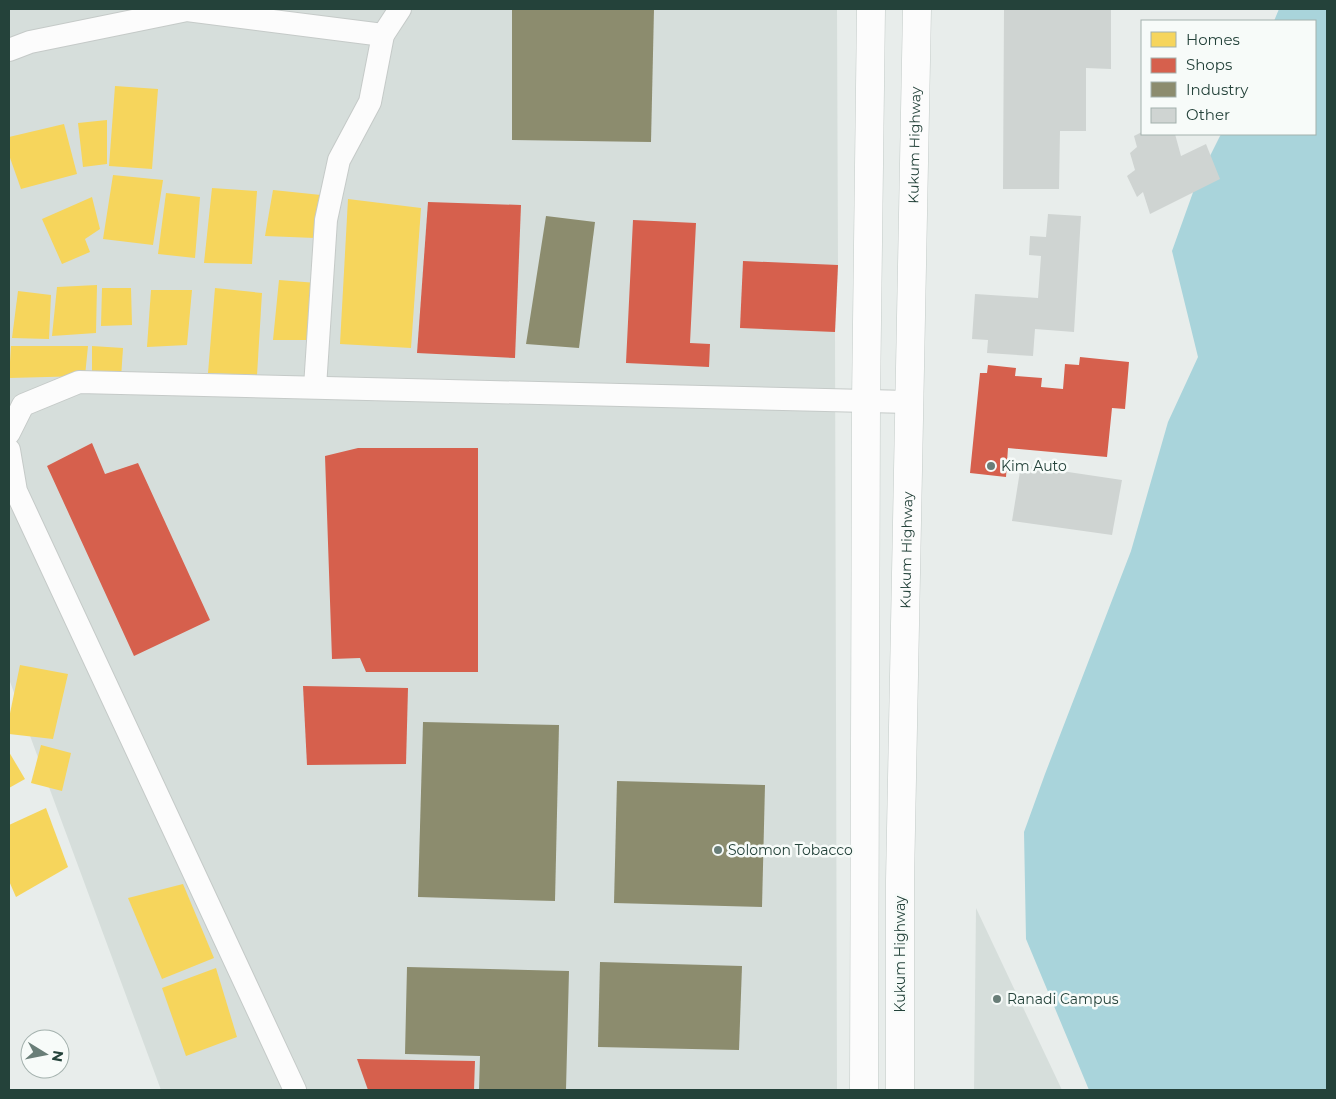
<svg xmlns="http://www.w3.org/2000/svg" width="1336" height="1099" viewBox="0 0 1336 1099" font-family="Montserrat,sans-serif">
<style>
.built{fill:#d6dedb}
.water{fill:#a9d4db}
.homes{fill:#f6d55c}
.shops{fill:#d6604d}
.industry{fill:#8c8c6e}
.building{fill:#cfd4d2}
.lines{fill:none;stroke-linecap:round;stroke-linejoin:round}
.street-casing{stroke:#c5cac8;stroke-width:24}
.secondary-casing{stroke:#c3cbc8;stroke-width:29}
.street{stroke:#fcfcfc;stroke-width:22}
.secondary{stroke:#fcfcfc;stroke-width:28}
.poi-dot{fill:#697e78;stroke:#f7fbf9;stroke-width:2}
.labels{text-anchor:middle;stroke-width:5;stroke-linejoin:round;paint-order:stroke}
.street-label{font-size:14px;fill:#24423a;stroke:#f7fbf9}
.poi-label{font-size:14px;fill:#24423a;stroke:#f7fbf9;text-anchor:start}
</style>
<rect width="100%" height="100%" fill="#e8edeb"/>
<g class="built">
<polygon points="9,9 837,9 838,265 835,332 837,1090 161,1090 9,679"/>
<polygon points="976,908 1062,1090 974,1090"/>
</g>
<polygon class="water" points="1279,9 1327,9 1327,1090 1089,1090 1026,939 1024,832 1045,774 1131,551 1168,422 1198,357 1172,251 1196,184 1221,134 1315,134 1315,21 1274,21"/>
<g class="homes">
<polygon points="115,86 158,89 152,169 109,166"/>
<polygon points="107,120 107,164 83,167 78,123"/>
<polygon points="64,124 77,174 21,189 9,155 9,137"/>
<polygon points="113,175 163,180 153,245 103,239"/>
<polygon points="212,188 257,191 252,264 204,263"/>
<polygon points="273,190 321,195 315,238 265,236"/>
<polygon points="166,193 200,197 195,258 158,254"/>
<polygon points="92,197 100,229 85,239 90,252 62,264 42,219"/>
<polygon points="348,199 421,208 411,348 340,344"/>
<polygon points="279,280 317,283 314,340 273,340"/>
<polygon points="97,285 96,333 52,336 57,287"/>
<polygon points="102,288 131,288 132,325 101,326"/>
<polygon points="215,288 262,293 257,375 208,373"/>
<polygon points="151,290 192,290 187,345 147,347"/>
<polygon points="18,291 51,295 49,339 12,338"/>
<polygon points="11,346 88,346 85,376 9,378"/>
<polygon points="92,346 123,348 121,378 92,378"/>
<polygon points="20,665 68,674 53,739 9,734 9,718"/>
<polygon points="41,745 71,753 62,791 31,783"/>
<polygon points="9,752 25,779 9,788"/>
<polygon points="46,808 68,867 16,897 9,881 9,825"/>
<polygon points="183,884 214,958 162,979 128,898"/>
<polygon points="216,968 237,1037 186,1056 162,988"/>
</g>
<g class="shops">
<polygon points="428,202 521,205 515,358 417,353"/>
<polygon points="633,220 696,223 690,343 710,344 709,367 626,363"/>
<polygon points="743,261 838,265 835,332 740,328"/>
<polygon points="1080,357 1129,362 1125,409 1112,408 1107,457 1008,448 1006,477 970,473 980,373 987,373 988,365 1016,368 1015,376 1042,378 1041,387 1063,389 1065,364 1079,365"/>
<polygon points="92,443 105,474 138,463 210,620 134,656 47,466"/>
<polygon points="358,448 478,448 478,672 366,672 360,658 332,659 325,456"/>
<polygon points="303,686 408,688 406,764 307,765"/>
<polygon points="357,1059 475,1061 474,1090 368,1090"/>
</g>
<g class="industry">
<polygon points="512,9 654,9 651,142 512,140"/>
<polygon points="546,216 595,222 579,348 526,344"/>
<polygon points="423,722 559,725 555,901 418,897"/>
<polygon points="617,781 765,785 762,907 614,903"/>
<polygon points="600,962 742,966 739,1050 598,1047"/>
<polygon points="407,967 569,971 566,1090 479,1090 480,1056 405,1054"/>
</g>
<g class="building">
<polygon points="1004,9 1111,9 1111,69 1086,68 1086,131 1060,131 1059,189 1003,189"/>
<polygon points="1142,132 1175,134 1181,156 1206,144 1220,179 1150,214 1143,192 1137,197 1127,176 1135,170 1130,153 1137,147 1134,136"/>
<polygon points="1048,214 1081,216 1074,332 1035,329 1033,356 987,353 988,340 972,339 975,294 1038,298 1041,256 1029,255 1030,236 1046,237"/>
<polygon points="1021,465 1122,480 1112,535 1012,521"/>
</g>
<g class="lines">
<defs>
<g id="street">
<polyline points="9,50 30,42 187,10 383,35"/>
<polyline points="315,387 326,220 339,160 370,102 383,35 400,9"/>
<polyline points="9,433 23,405 79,382 909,402"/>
<polyline points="9,450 16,491 295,1090"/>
</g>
<g id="secondary">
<polyline points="864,1090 866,401 871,9"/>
<path id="s1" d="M900,1090v-209l17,-872"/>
</g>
</defs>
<use href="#street" class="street-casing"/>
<use href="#secondary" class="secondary-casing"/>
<use href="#street" class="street"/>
<use href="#secondary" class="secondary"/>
</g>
<g class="poi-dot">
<circle cx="991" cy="466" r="5"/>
<circle cx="718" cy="850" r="5"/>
<circle cx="997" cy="999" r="5"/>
</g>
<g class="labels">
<g class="street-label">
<text dy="5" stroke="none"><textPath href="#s1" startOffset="945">Kukum Highway</textPath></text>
<text dy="5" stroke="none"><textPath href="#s1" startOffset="540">Kukum Highway</textPath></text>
<text transform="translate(900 954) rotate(-90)" y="5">Kukum Highway</text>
</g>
<g class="poi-label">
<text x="1001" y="471">Kim Auto</text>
<text x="728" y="855">Solomon Tobacco</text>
<text x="1007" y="1004">Ranadi Campus</text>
</g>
</g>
<rect width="1336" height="1099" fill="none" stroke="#24423a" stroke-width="20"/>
<rect x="1141" y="20" width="175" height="115" fill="#f7fbf9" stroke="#a3b1ad"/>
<rect x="1151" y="32" width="25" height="15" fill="#f6d55c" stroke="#a3b1ad"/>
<text x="1186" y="45" font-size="15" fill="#24423a">Homes</text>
<rect x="1151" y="58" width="25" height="15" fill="#d6604d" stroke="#a3b1ad"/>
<text x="1186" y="70" font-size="15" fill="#24423a">Shops</text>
<rect x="1151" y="82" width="25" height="15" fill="#8c8c6e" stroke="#a3b1ad"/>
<text x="1186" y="95" font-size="15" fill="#24423a">Industry</text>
<rect x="1151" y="108" width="25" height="15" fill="#cfd4d2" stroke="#a3b1ad"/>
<text x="1186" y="120" font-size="15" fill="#24423a">Other</text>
<g transform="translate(45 1054) rotate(100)"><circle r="24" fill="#f7fbf9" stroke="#a3b1ad"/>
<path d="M0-4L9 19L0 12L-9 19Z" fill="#697e78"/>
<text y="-8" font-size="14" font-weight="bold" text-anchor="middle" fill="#24423a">N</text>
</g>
</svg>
